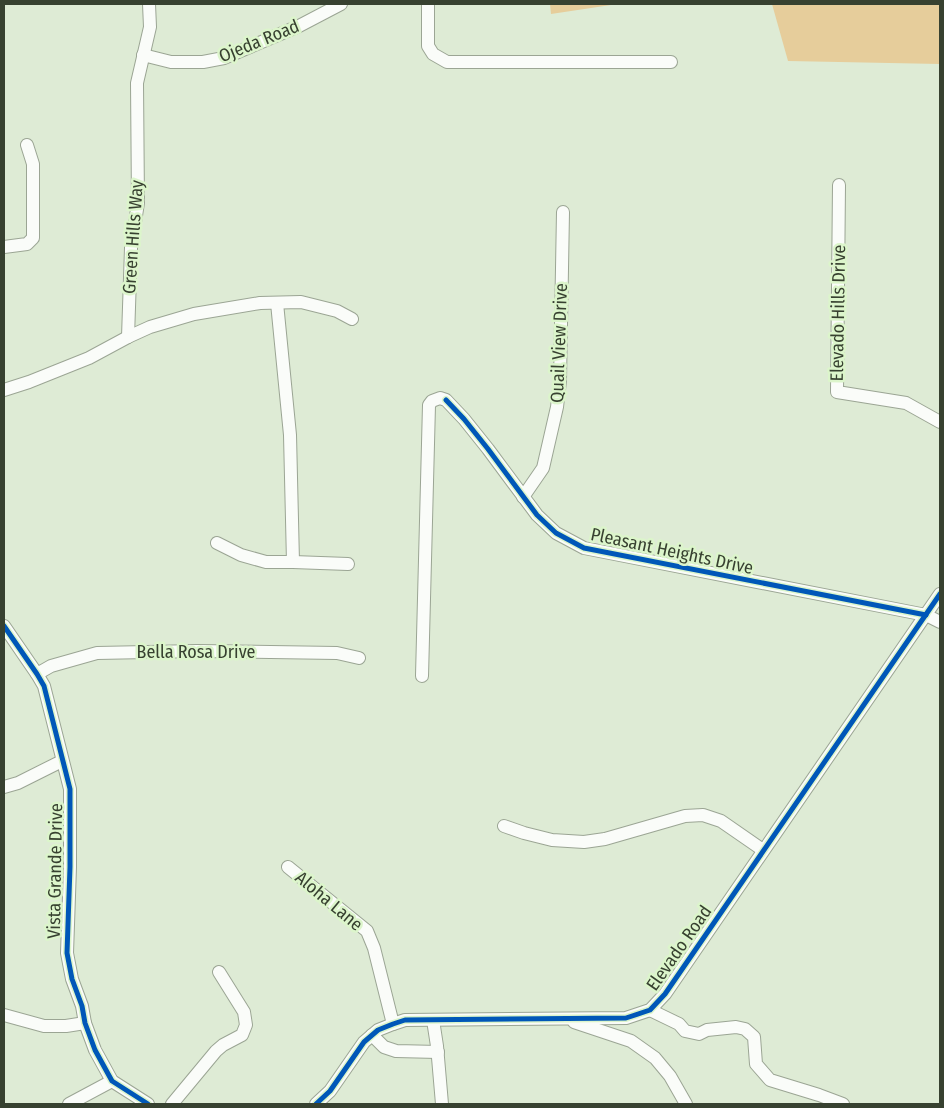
<svg xmlns="http://www.w3.org/2000/svg" width="944" height="1108" viewBox="0 0 944 1108" font-family="'Fira Sans Condensed',sans-serif">
<style>
.green{fill:#e6cd9b}
.lines{fill:none;stroke-linecap:round;stroke-linejoin:round}
.minor-casing{stroke:#9ba594;stroke-width:14}
.minor{stroke:#fafcf9;stroke-width:12}
.cycleway-casing{stroke:#dcf5cb;stroke-width:8}
.cycleway{stroke:#0057b8;stroke-width:5}
.labels{text-anchor:middle;stroke-width:5;stroke-linejoin:round;paint-order:stroke}
.street-label{font-size:18px;fill:#374130;stroke:#dcf5cb}
</style>
<rect width="100%" height="100%" fill="#deebd5"/>
<g class="green">
<polygon points="550,4 612,4 611,5 551,14"/>
<polygon points="772,4 940,4 940,64 788,61"/>
</g>
<g class="lines">
<defs>
<g id="minor">
<polyline points="428,4 428,46 433,54 447,62 671,62"/>
<polyline points="143,55 171,62 203,62 224,58 299,26 341,4"/>
<polyline points="839,185 837,392 906,403 940,422"/>
<polyline points="4,247 27,244 33,238 33,164 27,145"/>
<polyline points="277,303 290,435 293,562 348,564"/>
<polyline points="128,337 131,248 138,203 137,83 150,27 149,4"/>
<polyline points="4,390 29,382 89,358 128,337 150,327 194,314 260,303 301,302 337,311 352,319"/>
<polyline points="523,497 543,468 557,407 560,381 563,212"/>
<polyline points="217,543 241,555 266,562 293,562"/>
<polyline points="4,626 37,674 44,686 70,789 70,867 67,953 72,979 82,1006 85,1023 95,1050 112,1081 148,1104"/>
<polyline points="37,674 51,666 97,653 197,651 337,653 359,658"/>
<polyline points="422,676 429,405 432,401 440,398 446,400 464,419 488,449 537,515 556,533 584,548 926,615 940,622"/>
<polyline points="4,787 18,783 62,761"/>
<polyline points="504,826 524,833 552,840 584,842 605,839 685,816 703,815 721,821 763,850"/>
<polyline points="288,867 367,931 374,948 393,1024"/>
<polyline points="650,1010 679,1024 685,1031 699,1034 707,1030 736,1027 745,1029 754,1037 756,1064 770,1080 819,1095 843,1104"/>
<polyline points="4,1015 44,1026 66,1026 85,1023"/>
<polyline points="433,1020 437,1046 442,1104"/>
<polyline points="574,1022 631,1041 655,1058 670,1076 686,1104"/>
<polyline points="372,1035 384,1047 396,1051 438,1052"/>
<polyline points="69,1104 112,1081"/>
<polyline points="172,1104 216,1051 223,1045 242,1035 246,1025 244,1012 219,972"/>
<polyline points="316,1104 330,1091 364,1042 378,1030 393,1024 405,1020 626,1018 650,1010 665,994 940,594"/>
</g>
</defs>
<use href="#minor" class="minor-casing"/>
<use href="#minor" class="minor"/>
<defs>
<g id="cycleway">
<polyline points="446,400 464,419 488,449 537,515 556,533 584,548 926,615"/>
<polyline points="4,626 37,674 44,686 70,789 70,867 67,953 72,979 82,1006 85,1023 95,1050 112,1081 148,1104"/>
<polyline points="316,1104 330,1091 364,1042 378,1030 393,1024 405,1020 626,1018 650,1010 665,994 940,594"/>
</g>
</defs>
<use href="#cycleway" class="cycleway-casing"/>
<use href="#cycleway" class="cycleway"/>
</g>
<g class="labels">
<g class="street-label">
<text transform="translate(259 41) rotate(-22)" y="6">Ojeda Road</text>
<text transform="translate(133 237) rotate(-86)" y="6">Green Hills Way</text>
<text transform="translate(838 313) rotate(-89)" y="6">Elevado Hills Drive</text>
<text transform="translate(559 343) rotate(-88)" y="6">Quail View Drive</text>
<text transform="translate(672 551) rotate(12)" y="6">Pleasant Heights Drive</text>
<text x="196" y="658">Bella Rosa Drive</text>
<text transform="translate(55 871) rotate(-89)" y="6">Vista Grande Drive</text>
<text transform="translate(329 901) rotate(40)" y="6">Aloha Lane</text>
<text transform="translate(679 948) rotate(-55)" y="6">Elevado Road</text>
</g>
</g>
<rect width="944" height="1108" fill="none" stroke="#374130" stroke-width="10"/>
</svg>
